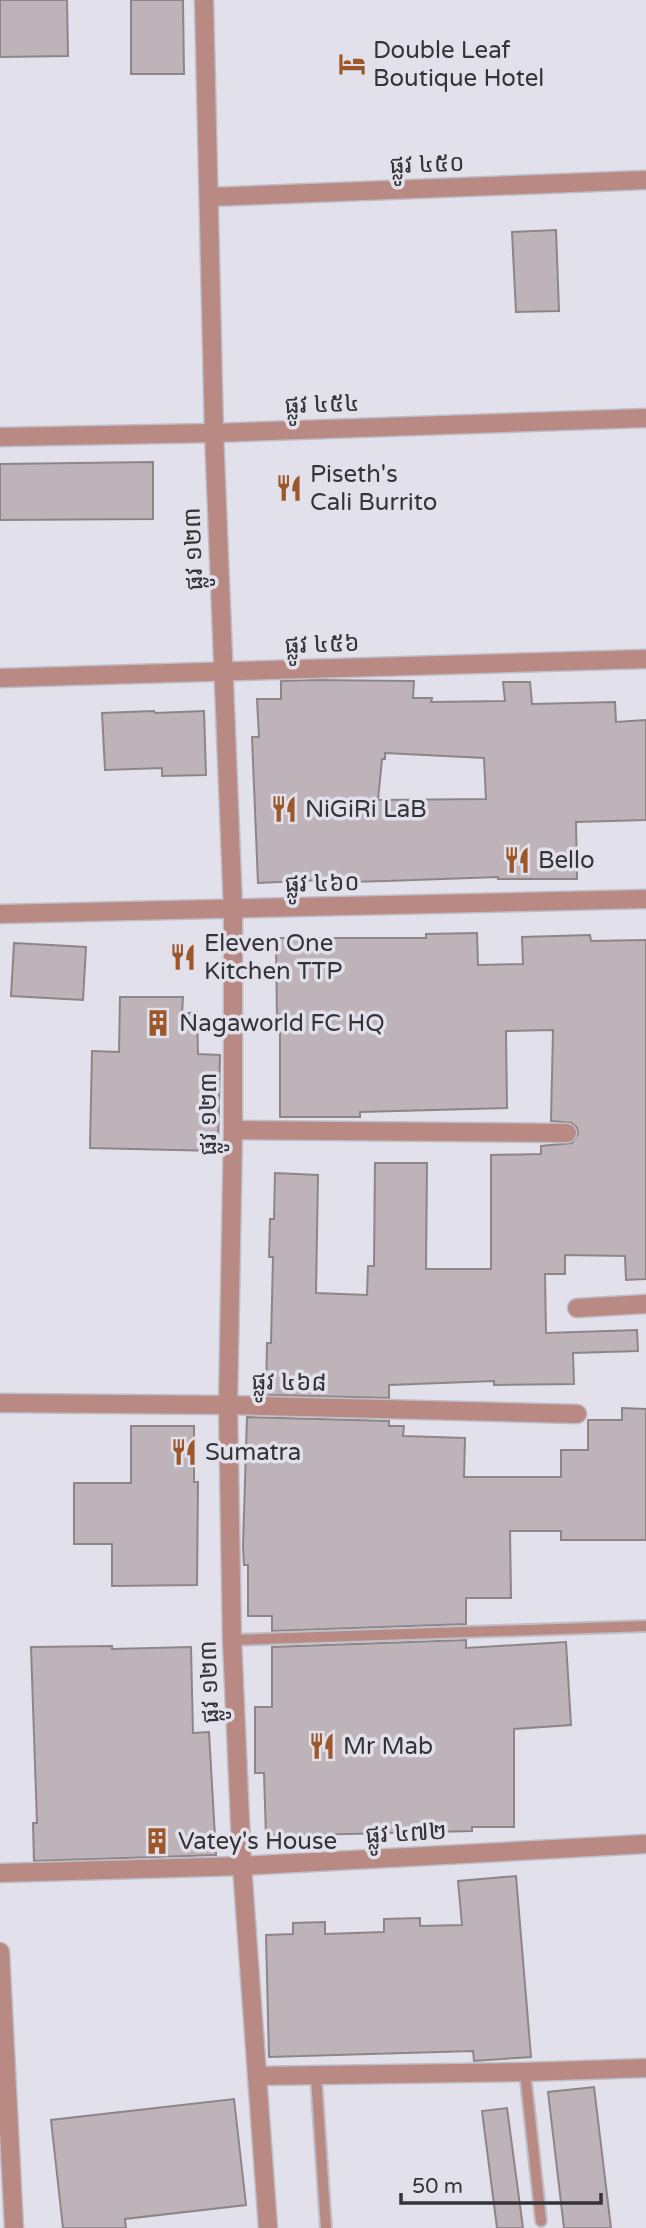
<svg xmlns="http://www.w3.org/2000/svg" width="646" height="2228" viewBox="0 0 646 2228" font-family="'Varela Round','Noto Sans Khmer',sans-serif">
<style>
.building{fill:#beb3b8;stroke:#8e8589;stroke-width:2;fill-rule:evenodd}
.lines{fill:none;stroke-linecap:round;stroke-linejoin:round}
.service-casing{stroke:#bfbdc6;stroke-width:14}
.minor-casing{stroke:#bfbdc6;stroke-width:21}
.service{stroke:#b88a83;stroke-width:10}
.minor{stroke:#b88a83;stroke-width:18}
.labels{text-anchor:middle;stroke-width:7;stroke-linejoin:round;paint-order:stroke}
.poi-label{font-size:24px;fill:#343337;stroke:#e2e0ea;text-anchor:start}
.street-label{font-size:24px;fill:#343337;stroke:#e2e0ea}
</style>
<rect width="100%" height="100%" fill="#e2e0ea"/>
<g class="building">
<polygon points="0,0 67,0 68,56 0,57"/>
<polygon points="131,0 183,0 184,74 131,74"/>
<polygon points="556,230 559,311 516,312 512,232"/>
<polygon points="153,462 153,519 0,520 0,464"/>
<path d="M311,680l103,1 -1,17h19l-1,4 74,-1 -2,-19h27l2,22 83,-2 1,20 30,-2v100l-70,2 1,57h-79v-2l-112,4 -40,1v-3l-88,4 -6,-146h7l-2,-38h24v-18zM385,753l99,5 2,41 -108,1 4,-41h3z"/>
<polygon points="154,711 155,713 204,711 206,775 162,776 162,768 105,770 102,713"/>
<polygon points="477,933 478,965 523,964 522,937 590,935 591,941 646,940 646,1279 626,1280 625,1256 565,1255 565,1274 545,1274 546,1333 637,1330 638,1351 573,1353 574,1384 494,1385 494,1381 389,1385 389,1398 266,1395 267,1343 271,1343 273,1257 269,1257 270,1219 274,1219 275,1173 318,1175 316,1293 367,1295 368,1266 374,1266 375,1163 427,1163 426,1269 491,1269 491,1155 541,1154 541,1146 572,1143 578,1134 577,1128 572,1123 551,1121 553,1030 506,1031 507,1108 360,1112 360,1117 280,1117 280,1020 277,1020 276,938 426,938 426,934"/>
<polygon points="14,943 86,947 83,1000 11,996"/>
<polygon points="120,997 183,997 182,1014 197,1012 198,1054 220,1055 218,1151 90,1148 92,1051 119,1052"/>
<polygon points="622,1408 646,1409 646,1540 561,1540 561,1531 510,1531 511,1598 466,1598 466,1624 272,1631 272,1616 248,1616 248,1565 244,1565 243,1546 247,1417 389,1421 389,1426 404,1426 403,1436 465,1438 464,1477 561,1477 561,1450 588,1450 588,1420 622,1420"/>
<polygon points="131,1426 194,1426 194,1482 198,1482 197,1585 112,1586 112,1544 74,1544 74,1483 131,1483"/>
<polygon points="466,1640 466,1648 566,1642 571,1725 514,1729 514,1827 472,1827 472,1831 266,1836 264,1773 255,1773 255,1707 272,1707 272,1647"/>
<polygon points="112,1646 112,1649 191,1647 193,1733 209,1732 216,1855 34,1861 33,1823 37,1823 31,1647"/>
<polygon points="516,1876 531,2057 474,2061 473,2051 269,2057 266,1935 293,1934 293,1923 325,1922 325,1934 384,1932 384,1919 420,1918 420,1926 462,1925 458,1881"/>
<polygon points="594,2087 611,2228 564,2228 548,2092"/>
<polygon points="234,2099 246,2205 125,2219 126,2228 63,2228 51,2120"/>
<polygon points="507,2108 523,2228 497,2228 482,2111"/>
</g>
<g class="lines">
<defs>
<g id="service">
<polyline points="232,1640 646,1626"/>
<polyline points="525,2072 541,2221"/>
<polyline points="316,2076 326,2228"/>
</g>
<g id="minor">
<polyline points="204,0 214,433 233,909 233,1130 228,1405 232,1640 242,1866 268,2228"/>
<polyline points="209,197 646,180"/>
<polyline points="0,437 214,433 646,418"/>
<polyline points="0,678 646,659"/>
<polyline points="0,914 646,899"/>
<polyline points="233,1130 567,1133"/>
<polyline points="577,1308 646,1304"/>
<polyline points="0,1403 228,1405 577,1414"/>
<polyline points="0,1873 242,1866 646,1844"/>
<polyline points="0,1952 14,2228"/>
<polyline points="257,2076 525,2072 646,2068"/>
</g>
</defs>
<use href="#service" class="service-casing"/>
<use href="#minor" class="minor-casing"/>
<use href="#service" class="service"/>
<use href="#minor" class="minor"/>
</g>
<defs>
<symbol id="hotel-bare" viewBox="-9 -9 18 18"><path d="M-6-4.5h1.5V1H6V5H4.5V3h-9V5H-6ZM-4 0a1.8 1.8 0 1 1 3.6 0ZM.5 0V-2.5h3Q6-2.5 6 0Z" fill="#9c572a" stroke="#e2e0ea" stroke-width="2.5" paint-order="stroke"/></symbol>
<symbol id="restaurant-bare" viewBox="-9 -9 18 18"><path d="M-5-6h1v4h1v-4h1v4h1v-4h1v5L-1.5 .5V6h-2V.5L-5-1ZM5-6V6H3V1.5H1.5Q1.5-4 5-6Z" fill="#9c572a" stroke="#e2e0ea" stroke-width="2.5" paint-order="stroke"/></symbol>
<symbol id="building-bare" viewBox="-9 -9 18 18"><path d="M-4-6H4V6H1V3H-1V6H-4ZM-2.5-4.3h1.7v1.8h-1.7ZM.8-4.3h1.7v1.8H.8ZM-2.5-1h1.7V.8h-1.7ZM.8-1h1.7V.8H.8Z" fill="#9c572a" stroke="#e2e0ea" stroke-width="2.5" paint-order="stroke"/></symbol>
</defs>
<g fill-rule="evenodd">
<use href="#hotel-bare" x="333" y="45" width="38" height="38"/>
<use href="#restaurant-bare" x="270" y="469" width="38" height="38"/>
<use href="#restaurant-bare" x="265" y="790" width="38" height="38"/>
<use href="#restaurant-bare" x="498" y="841" width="38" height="38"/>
<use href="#restaurant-bare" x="164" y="938" width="38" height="38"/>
<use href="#building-bare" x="139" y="1004" width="38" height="38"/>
<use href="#restaurant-bare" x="165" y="1433" width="38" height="38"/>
<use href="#restaurant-bare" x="303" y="1727" width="38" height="38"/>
<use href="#building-bare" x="138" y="1822" width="38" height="38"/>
</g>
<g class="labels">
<g class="poi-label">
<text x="373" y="58">Double Leaf<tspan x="373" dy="28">Boutique Hotel</tspan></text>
<text x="310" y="482">Piseth's<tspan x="310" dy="28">Cali Burrito</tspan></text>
<text x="305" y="817">NiGiRi LaB</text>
<text x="538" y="868">Bello</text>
<text x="204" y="951">Eleven One<tspan x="204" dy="28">Kitchen TTP</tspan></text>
<text x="179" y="1031">Nagaworld FC HQ</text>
<text x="205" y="1460">Sumatra</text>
<text x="343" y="1754">Mr Mab</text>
<text x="178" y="1849">Vatey's House</text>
</g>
<g class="street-label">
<text transform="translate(427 164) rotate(-2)" y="8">ផ្លូវ ៤៥០</text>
<text transform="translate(322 404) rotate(-2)" y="8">ផ្លូវ ៤៥៤</text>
<text transform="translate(193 549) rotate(-92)" y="8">ផ្លូវ ១២៣</text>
<text transform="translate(322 644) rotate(-2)" y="8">ផ្លូវ ៤៥៦</text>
<text transform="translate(322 883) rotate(-1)" y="8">ផ្លូវ ៤៦០</text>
<text transform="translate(208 1114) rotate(-90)" y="8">ផ្លូវ ១២៣</text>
<text transform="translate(289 1382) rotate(1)" y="8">ផ្លូវ ៤៦៨</text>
<text transform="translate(209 1682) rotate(-92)" y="8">ផ្លូវ ១២៣</text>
<text transform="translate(406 1833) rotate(-3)" y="8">ផ្លូវ ៤៧២</text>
</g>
</g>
<path d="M401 2193v10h200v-10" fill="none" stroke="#343337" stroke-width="3.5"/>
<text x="412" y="2193" font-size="21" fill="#343337" stroke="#e2e0ea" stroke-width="5" paint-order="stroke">50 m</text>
</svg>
